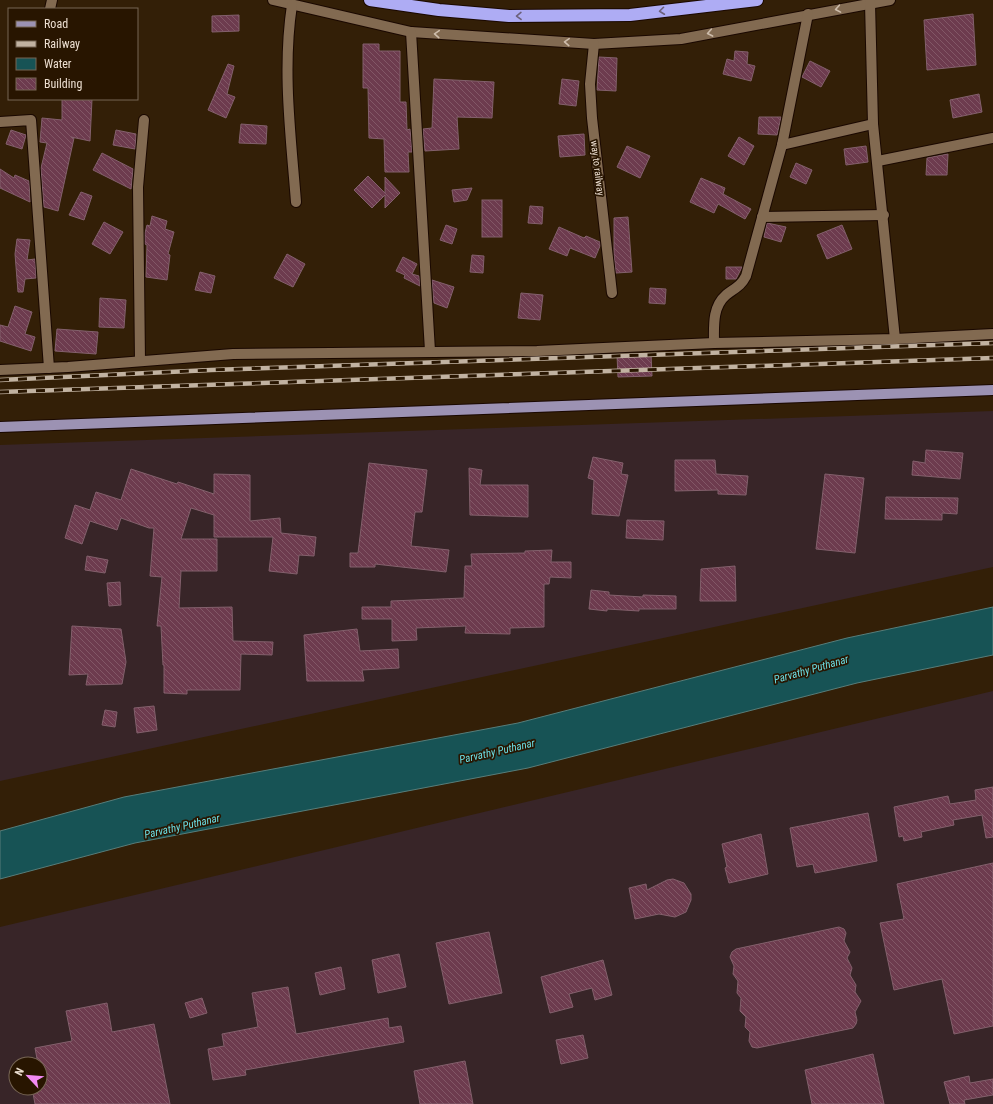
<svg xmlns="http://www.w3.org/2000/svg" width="993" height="1104" viewBox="0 0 993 1104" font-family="'Roboto Condensed',sans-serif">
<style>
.industrial{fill:#382528;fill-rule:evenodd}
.water{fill:#175355;stroke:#577d7a}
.building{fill:url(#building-back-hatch);stroke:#83606c}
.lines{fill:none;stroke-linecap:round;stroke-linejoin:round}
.minor-casing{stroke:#1a0800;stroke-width:12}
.major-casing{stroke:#1a0800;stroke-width:12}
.highway-casing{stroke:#1a0800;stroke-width:14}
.minor{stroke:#826a51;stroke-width:10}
.major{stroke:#9c92b3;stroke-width:10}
.highway{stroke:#aeacf4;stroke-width:12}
.rail-casing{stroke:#c1b2a1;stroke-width:4.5}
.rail{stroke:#281500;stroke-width:3;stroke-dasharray:9;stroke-linecap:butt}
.oneway{stroke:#cdbcab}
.oneway2{stroke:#6b607a}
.labels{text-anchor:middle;stroke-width:3.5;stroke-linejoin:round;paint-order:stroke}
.street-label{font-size:10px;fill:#eddfd1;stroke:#281500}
.water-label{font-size:11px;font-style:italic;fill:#6bdee4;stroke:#281500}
</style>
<defs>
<pattern id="building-back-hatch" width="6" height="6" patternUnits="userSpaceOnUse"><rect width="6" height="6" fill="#6d3b4e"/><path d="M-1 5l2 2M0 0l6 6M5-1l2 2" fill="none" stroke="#825766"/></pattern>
</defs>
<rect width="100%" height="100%" fill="#331f07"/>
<g class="industrial">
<polygon points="993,411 993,567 0,781 0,445"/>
<path d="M993,691v413h-993v-177zM16,1064h24v24h-24z"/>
</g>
<polygon class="water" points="993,607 993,655 857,683 528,768 135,843 0,879 0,831 124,797 518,723 847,638"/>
<g class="building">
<polygon points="973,14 976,65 927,70 924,20"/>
<polygon points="239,15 239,31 212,32 212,16"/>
<polygon points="363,44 379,44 379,51 400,51 400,102 406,102 407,130 410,129 412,152 408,152 409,172 385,172 384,139 369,138 368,88 363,88"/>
<polygon points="735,51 748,52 747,64 755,66 751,81 723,74 727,59 734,61"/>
<polygon points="599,57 617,58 616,91 597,90"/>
<polygon points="810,61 830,71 821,87 802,77"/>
<polygon points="228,64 234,66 227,94 235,97 226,118 208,110"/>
<polygon points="434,79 494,82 492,118 457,117 459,149 425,151 423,129 432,128"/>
<polygon points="562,79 579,81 576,106 559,104"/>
<polygon points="979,94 982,112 953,118 950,100"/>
<polygon points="62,99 92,99 90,141 71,137 74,138 58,211 44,207 41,168 47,143 40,142 42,118 62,120"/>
<polygon points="759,117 781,117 777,135 758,134"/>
<polygon points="241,124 267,126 266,144 239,143"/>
<polygon points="11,130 26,135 22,149 6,144"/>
<polygon points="116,130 136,134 135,149 113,145"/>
<polygon points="584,134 585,155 560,157 558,136"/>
<polygon points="739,137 754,146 744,165 728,156"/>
<polygon points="627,146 650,156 640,178 617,167"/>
<polygon points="866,146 868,162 846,165 844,149"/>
<polygon points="102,153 133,169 131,189 93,170"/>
<polygon points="948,154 947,175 926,175 927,158"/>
<polygon points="796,163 812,170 806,184 790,177"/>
<polygon points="0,169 14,178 15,175 29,181 30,202 0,188"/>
<polygon points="368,176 385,193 385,177 400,193 385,208 385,195 372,208 354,190"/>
<polygon points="701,178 725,188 723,194 751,209 745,219 718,204 714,213 690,202"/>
<polygon points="472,188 467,200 454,202 452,190"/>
<polygon points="81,192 92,196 84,220 69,215"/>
<rect x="482" y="200" width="20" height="37"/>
<polygon points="530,206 543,207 542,224 528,223"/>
<polygon points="152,216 167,221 165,229 174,232 168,254 170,255 167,280 146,277 147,245 145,244 145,233 147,225 150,226"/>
<polygon points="628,217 632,272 616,273 614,255 614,218"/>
<polygon points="104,222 123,232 110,254 92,244"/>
<polygon points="767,223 786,227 781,242 764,237"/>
<polygon points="446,225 457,229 452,244 440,240"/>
<polygon points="842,225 852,249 827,259 817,235"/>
<polygon points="559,227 584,238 586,236 600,242 600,246 595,258 570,248 567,256 549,249"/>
<polygon points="17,239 30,240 27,260 35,259 36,278 25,279 23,292 18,292 15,254"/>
<polygon points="287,254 305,264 293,287 274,278"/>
<polygon points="472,255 484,256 483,273 470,272"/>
<polygon points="403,257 417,264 412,274 419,276 420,286 404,278 405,275 396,271"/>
<polygon points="726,267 742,267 736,279 726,279"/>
<polygon points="200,272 215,276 211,293 195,290"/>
<polygon points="432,280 454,287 447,308 434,303"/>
<polygon points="650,288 666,289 665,304 649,303"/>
<polygon points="521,293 543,295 540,320 518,318"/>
<polygon points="100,298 126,300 124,328 99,327"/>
<polygon points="15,306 32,312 25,334 35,337 31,351 0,341 0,325 8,327"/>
<polygon points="57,329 98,332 96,354 55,351"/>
<polygon points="651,354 652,376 618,377 617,355"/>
<polygon points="926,450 963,453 960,479 912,475 913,461 925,463"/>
<polygon points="593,457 623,463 621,474 628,475 619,516 592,514 594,480 588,478"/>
<polygon points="675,460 715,460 716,474 748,476 746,495 718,494 718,490 675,491"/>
<polygon points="369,463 427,470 422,512 415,512 411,546 449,550 446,572 375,564 375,567 350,567 350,553 358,553"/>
<polygon points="469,468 482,470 480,485 528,485 528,517 470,515"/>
<polygon points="131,469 177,484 178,482 214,494 214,474 250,475 250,521 280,518 281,533 316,537 314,556 299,555 297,574 269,571 273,537 214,537 214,515 191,508 181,539 217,539 217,571 181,571 179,608 232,607 233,641 273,642 272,655 241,654 240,690 187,690 187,694 164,693 164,665 163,665 161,626 157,626 162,577 150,576 154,528 149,528 121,518 117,530 90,521 82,544 65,538 75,505 90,510 96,492 121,500"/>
<polygon points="825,474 864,478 855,553 816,549"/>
<polygon points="886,497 958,498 957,514 942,513 942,520 885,519"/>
<polygon points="627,520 664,521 663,540 626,538"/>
<polygon points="552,550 551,562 571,562 571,578 550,577 549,584 544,584 544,627 510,628 510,634 465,633 466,626 416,628 417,640 392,641 392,619 362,619 362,607 391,607 391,601 464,598 465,566 472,566 471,554 525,553 525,551"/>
<polygon points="87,556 108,560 105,573 85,570"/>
<polygon points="735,566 736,601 700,601 701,569"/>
<polygon points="120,582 121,605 109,606 107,583"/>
<polygon points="591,590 609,592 609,595 643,597 643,595 676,596 676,609 639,609 639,611 607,609 607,611 589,609"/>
<polygon points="72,626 121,629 126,662 122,684 86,685 88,674 69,675"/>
<polygon points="357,629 360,651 398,649 399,668 362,670 364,681 307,681 304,635"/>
<polygon points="154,706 157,730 137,733 134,708"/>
<polygon points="105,710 117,712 115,727 102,725"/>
<polygon points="993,787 993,837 986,838 982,815 953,820 954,825 921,832 922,837 904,841 903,836 899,837 894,807 948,796 950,804 976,800 975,790"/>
<polygon points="868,813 877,861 815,873 813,864 797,867 790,828"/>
<polygon points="761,834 768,874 729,883 725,868 727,867 722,844"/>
<polygon points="993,863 993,1026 954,1034 942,979 894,990 880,923 904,919 897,884"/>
<polygon points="673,879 684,883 691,894 691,900 686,912 675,917 659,914 635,919 629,888 646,884 647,890 667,880"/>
<polygon points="839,927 844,929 846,933 844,941 850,952 847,958 852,968 850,975 856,985 855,992 861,1001 855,1012 857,1020 856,1024 853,1028 757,1048 752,1047 749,1041 750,1032 745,1027 746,1017 740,1011 741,998 737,993 738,981 733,974 734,966 730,957 732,952 736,949"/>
<polygon points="489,932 502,993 449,1004 436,943"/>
<polygon points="399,954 406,987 378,993 372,960"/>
<polygon points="603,960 612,995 595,1000 592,988 569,994 573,1007 550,1013 541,977"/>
<polygon points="341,967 345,989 320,995 315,973"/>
<polygon points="288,987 296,1034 388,1018 389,1028 401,1026 404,1042 245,1070 246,1075 213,1080 208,1049 224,1046 222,1034 258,1027 252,993"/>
<polygon points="202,998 207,1013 190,1018 185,1003"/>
<polygon points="107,1003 112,1032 154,1024 170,1104 35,1104 32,1088 40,1088 40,1064 38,1064 35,1048 72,1041 66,1011"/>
<polygon points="583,1035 588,1058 561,1064 556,1040"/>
<polygon points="873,1054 884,1104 812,1104 805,1070"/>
<polygon points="465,1061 473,1104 420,1104 414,1071"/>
<polygon points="969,1076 970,1083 993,1079 993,1095 964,1100 965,1104 950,1104 944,1082"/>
</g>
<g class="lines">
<defs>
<g id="minor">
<polyline points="273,0 411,32 594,44 681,39 890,0"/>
<polyline points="870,3 873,124 895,339"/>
<path d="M292,5c-10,65 -1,132 4,197"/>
<polyline points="50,9 52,0"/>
<polyline points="411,32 430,351"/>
<polyline points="594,44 590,84 592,118 612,293"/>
<polyline points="0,122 31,120 49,368"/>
<polyline points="782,145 873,124"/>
<polyline points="878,161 993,138"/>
<polyline points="762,217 884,215"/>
<path d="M714,343c0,-16 -2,-36 12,-48 9,-7 15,-9 20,-19l36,-131 26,-131"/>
<polyline points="140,361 138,187 144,120"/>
<polyline points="0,370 68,367 233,354 537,351 714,343 895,339 993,334"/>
</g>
<polyline id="major" points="0,427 993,390"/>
<polyline id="highway" points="370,0 439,10 509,16 630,15 757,0"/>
</defs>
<use href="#minor" class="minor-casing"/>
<use href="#major" class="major-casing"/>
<use href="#highway" class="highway-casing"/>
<use href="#minor" class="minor"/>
<use href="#major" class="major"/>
<use href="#highway" class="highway"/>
<defs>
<g id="rail">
<polyline points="0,380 211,370 993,343"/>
<polyline points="0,392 993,358"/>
</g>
</defs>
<use href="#rail" class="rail-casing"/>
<use href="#rail" class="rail"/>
</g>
<defs><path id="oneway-chevron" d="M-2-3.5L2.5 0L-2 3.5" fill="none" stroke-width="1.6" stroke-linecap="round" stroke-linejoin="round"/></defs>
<g class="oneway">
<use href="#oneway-chevron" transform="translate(838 9) rotate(170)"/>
<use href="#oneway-chevron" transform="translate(710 33) rotate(169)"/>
<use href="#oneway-chevron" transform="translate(437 34) rotate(-176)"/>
<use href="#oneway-chevron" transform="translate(567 42) rotate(-177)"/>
</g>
<g class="oneway2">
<use href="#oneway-chevron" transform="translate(662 11) rotate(173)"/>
<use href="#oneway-chevron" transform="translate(519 16) rotate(179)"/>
</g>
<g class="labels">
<g class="street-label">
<text transform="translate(598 168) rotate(83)" y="4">way to railway</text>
</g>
<g class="water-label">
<text transform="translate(811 669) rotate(-16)" y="4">Parvathy Puthanar</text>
<text transform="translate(497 751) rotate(-13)" y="4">Parvathy Puthanar</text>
<text transform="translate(182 826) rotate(-13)" y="4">Parvathy Puthanar</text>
</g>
</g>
<rect x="8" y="8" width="130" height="92" fill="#281500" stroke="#776654"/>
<rect x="16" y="21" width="20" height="6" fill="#9c92b3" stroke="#776654"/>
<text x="44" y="28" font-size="12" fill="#eddfd1">Road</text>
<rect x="16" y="41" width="20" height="6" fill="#c1b2a1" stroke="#776654"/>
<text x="44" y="48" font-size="12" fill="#eddfd1">Railway</text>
<rect x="16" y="58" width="20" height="12" fill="#175355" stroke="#776654"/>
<text x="44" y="68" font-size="12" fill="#eddfd1">Water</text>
<rect x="16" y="78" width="20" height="12" fill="url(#building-back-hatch)" stroke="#776654"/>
<text x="44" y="88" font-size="12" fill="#eddfd1">Building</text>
<g transform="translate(28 1076) rotate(296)"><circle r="19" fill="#281500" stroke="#776654"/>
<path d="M0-3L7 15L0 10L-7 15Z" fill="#f28af3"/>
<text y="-6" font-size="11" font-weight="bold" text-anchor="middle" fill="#eddfd1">N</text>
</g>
</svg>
